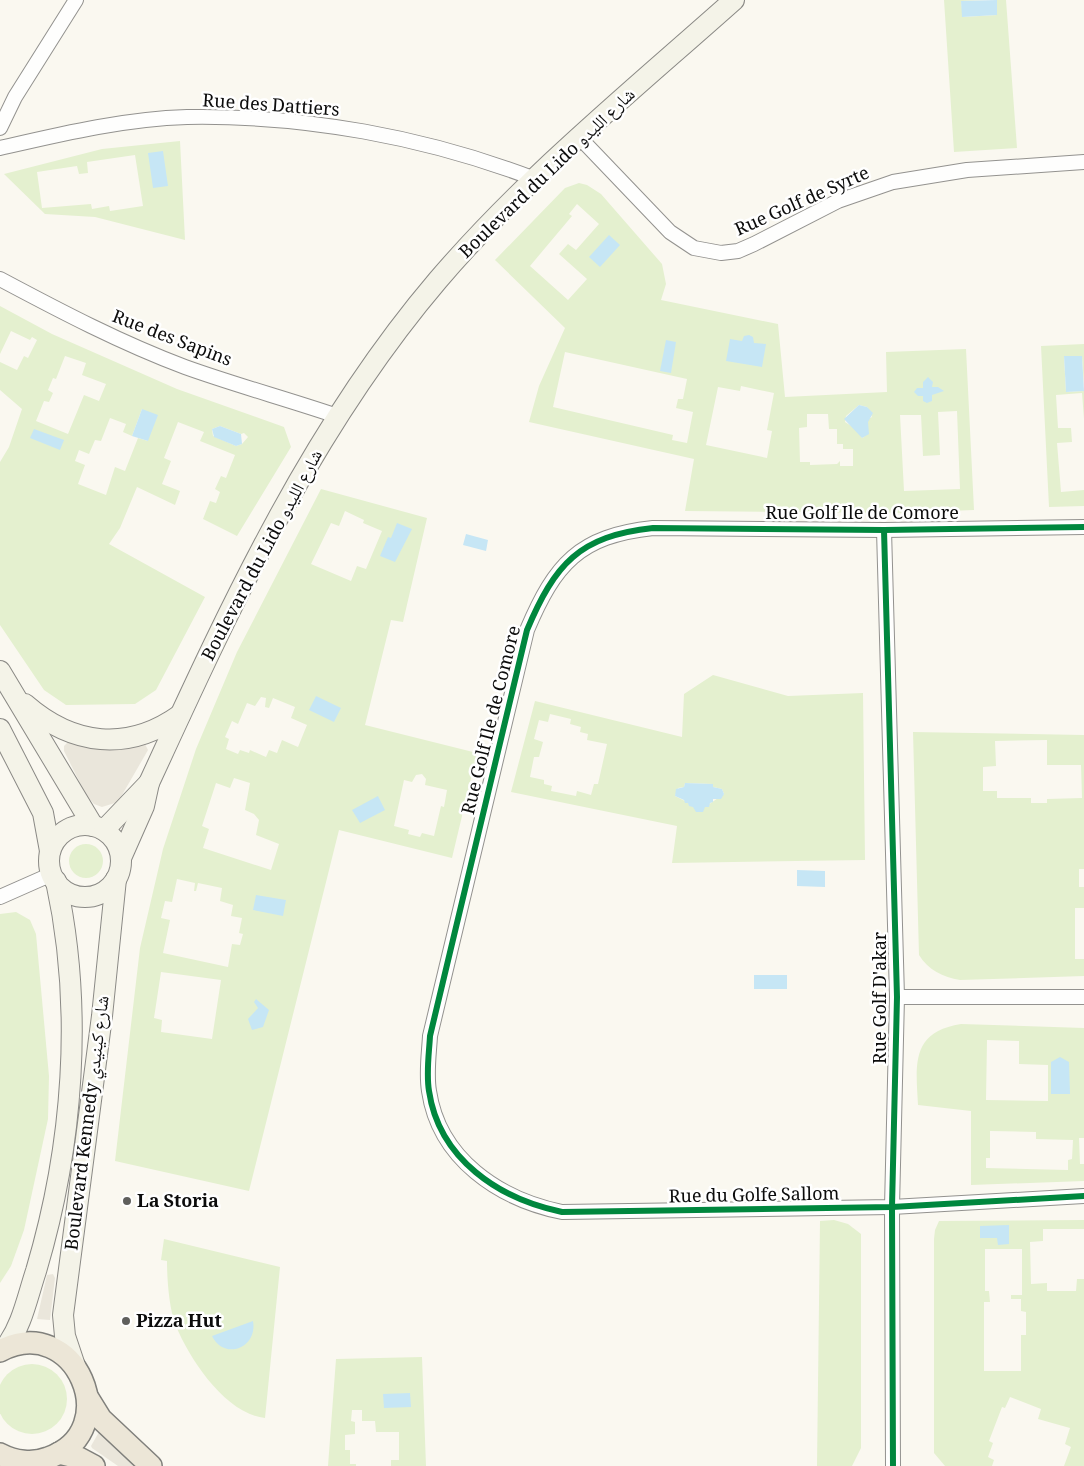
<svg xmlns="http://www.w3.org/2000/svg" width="1084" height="1466" viewBox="0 0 1084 1466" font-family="Georgia,'Noto Naskh Arabic',serif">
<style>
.green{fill:#e4f0cf;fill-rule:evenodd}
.plaza{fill:#eae6db}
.water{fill:#c6e6f5}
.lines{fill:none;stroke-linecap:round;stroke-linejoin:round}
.minor-casing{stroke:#93928f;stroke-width:16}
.secondary-casing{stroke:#8a8985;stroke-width:22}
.primary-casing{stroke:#80807c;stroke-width:24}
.minor{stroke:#fefefd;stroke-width:14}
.secondary{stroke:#f4f3e8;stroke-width:20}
.primary{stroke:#ece6d7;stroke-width:21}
.cycleway-casing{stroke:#fff;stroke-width:9}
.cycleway{stroke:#00873e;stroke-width:6}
.poi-dot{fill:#5f5f5c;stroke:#fff;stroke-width:2}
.labels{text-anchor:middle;stroke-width:5;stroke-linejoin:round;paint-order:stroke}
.street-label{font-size:18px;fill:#0c0c0c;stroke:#fff}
.poi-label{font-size:18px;font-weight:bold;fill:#0c0c0c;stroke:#fff;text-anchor:start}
</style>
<rect width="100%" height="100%" fill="#faf8f0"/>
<g class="green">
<polygon points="944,0 985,0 961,1 963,17 997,15 997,0 1006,0 1017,148 954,152"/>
<path d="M180,141l5,99 -90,-23 -50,-3 -41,-40 98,-25zM135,155l8,51 -33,5 -1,-5 -17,3 -1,-5 -49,4 -5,-36 40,-6 2,8 9,-1 -1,-11z"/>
<path d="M579,183l8,2 14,9 61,70 4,20 -5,16 117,24 7,73 102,-5 -1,-40 80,-3 8,161 -80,3 -209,-2 9,-52 -165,-37 10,-36 26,-58 -70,-68 70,-72zM577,204l22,20 -23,26 -8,-6 -9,10 28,25 -19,21 -38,-34 42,-50 -3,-2zM565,352l122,27 -4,20h-5l-2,9 17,4 -6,31 -15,-3 1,-5 -120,-28zM741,386l33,7 -7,37 5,1 -5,27 -61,-13 12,-58 22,4zM859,405l8,2 5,10 -4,2 -4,18 -2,1 -6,-9 -11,-7 1,-6zM957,411l3,78 -56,2 -4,-76h21l2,41 17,-1 -2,-43zM807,414h21l1,15h8v15h6v5h10v17h-13v-5l-3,3 -27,1v-3h-10l-1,-34 8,-1z"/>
<path d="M0,306l52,28 125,55 107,38 7,20 -54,89 -34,-17 7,-18 6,2 4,-11 -5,-3 6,-13 5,2 9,-23 -35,-14 4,-9 -26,-10 -14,36 7,3 -9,23 18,7 -5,14 -38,-18 -17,41 -11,16 96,53 -49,93 -21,14 -69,1 -22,-15 -44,-65v-163l9,-15 13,-38 -22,-19v-28l17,8 7,-14 4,2 9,-18 -5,-3 -2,3 -19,-9 -11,23zM65,356l21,7 -4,12 24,9 -7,17 -15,-6 -16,39 -32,-13 8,-20 5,1 4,-9 -5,-3 5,-12 3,1zM142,409l6,32 -10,-3 -13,33 -10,-4 -9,28 -28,-11 7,-19 -10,-4 4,-11 10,4 6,-14 6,1 9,-23 16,6 -3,8 9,4zM220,426l21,8 3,-1 4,4 -6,7 -6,2 -23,-10 -1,-7z"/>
<polygon points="1084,344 1084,385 1082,356 1064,357 1066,392 1084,391 1084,419 1082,393 1056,395 1058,428 1071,428 1072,442 1057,443 1061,492 1084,490 1084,506 1049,507 1041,346"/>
<path d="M321,489l106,29 -24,104 -12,-2 -26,105 112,28 -25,105 -113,-28 -90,361 -134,-30 25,-213 23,-99 33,-100 41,-97zM345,511l19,9 -1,3 19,8 -16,38 -9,-3 -6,15 -40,-17 20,-41 8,3zM261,697l5,1 -1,9 4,1 4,-10 22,9 -4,11 16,7 -9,22 -16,-7 -5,13 -8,-3 -3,7 -16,-7 -1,3 -9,-3 -2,4 -12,-5 3,-10 -4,-2 7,-16 6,3 9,-21 8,3zM422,774l4,5 -1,6 22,5 -3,17 -3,-1 -7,30 -12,-3 -2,4 -12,-3 1,-4 -15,-4 10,-46 8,2 4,-7zM234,778l16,5 -5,27 9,4 5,6 -3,15 23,9 -8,26 -68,-22 6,-19 -7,-3 14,-43 14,5zM177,879l18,4 -1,8h2l2,-8 24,5 -2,13 13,4 -2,11 11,2 -3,15 4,1 -3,11 -8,-1 -4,23 -65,-14 7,-33 -9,-2 4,-17 7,1zM161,972l60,8 -9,59 -51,-7 1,-12 -8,-2z"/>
<path d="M713,675l75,21 75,-3 2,167 -193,3 5,-37 -166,-34 24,-91 147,36 2,-43zM550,714l21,5 -1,5 11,3 -1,5 8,2 -1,6 20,4 -9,40h-4l-3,11 -14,-4 -1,5 -25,-5 1,-5 -8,-2v-4l-14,-3 4,-20h5l4,-15 -9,-3 5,-19 9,2zM685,783l28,1v3l9,2 2,5 -19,13 -16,-4 -14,-7 3,-8 6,-1z"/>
<path d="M913,732l171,3v134h-5v18h5v21h-9v51h9v17l-124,4c-17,-3 -32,-10 -41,-25zM1047,740v25h34l1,33 -35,1v4h-16v-5h-34v-7h-14v-24l13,-1 -1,-25z"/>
<circle cx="86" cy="861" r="17"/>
<polygon points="16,912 30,920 36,934 49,1076 48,1119 24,1230 11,1266 0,1283 0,914"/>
<path d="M961,1024l123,4v110h-5l1,26h4v17l-113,4v-74l-53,-6c-2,-39 -8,-73 43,-81zM987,1040l32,1v23l29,1v36l-62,-1zM990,1131l46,1v7l37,1 -1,19 -4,1v10l-82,-2v-10h4z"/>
<polygon points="834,1220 848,1224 861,1234 861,1448 852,1466 817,1466 820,1221"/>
<path d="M1084,1220v9h-41v12l-13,1 1,42 16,-1v8h29l1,-12h7v187h-20l7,-19 -6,-3 5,-16 -32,-9 3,-10 -31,-12 -5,11 -3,-1 -13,34 4,2 -5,14 6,3 -2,6h-47l-11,-13v-214l1,-9 4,-9zM985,1249h37v46h-11v4h10v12l5,1v23h-5v36h-37v-69h6l-1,-11h-4z"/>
<path d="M164,1239l116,28 -15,151c-39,-4 -75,-58 -89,-92 -7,-17 -9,-47 -9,-65l-6,-1z"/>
<polygon points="422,1357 426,1466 391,1466 391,1460 399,1460 399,1432 376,1432 375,1421 362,1421 362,1410 352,1410 351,1421 355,1422 355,1434 345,1435 345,1450 350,1450 350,1464 356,1464 356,1466 328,1466 336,1359"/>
<circle cx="32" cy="1399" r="35"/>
</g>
<g class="plaza">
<polygon points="68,742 144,742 148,750 118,802 102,807 94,804 86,795 64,751 64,746"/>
<polygon points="53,1274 55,1278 50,1320 37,1319 47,1275"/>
<polygon points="99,1432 133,1463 135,1466 118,1466 92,1448 91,1446"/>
</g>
<g class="water">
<polygon points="997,0 997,15 962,17 961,1"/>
<polygon points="163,151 168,186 153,188 148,153"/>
<polygon points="609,235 620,245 600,267 589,257"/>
<polygon points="749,335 753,337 754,343 766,344 762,367 726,361 730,339 742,341 744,336"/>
<polygon points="666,340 676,342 671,373 660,371"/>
<polygon points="1064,356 1082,356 1084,391 1066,392"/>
<polygon points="928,377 933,382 932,387 938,387 944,391 932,395 932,401 927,403 923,401 923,396 918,396 914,392 917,388 923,388 923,382"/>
<polygon points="859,405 867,407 873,413 868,422 869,434 862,438 844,419"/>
<polygon points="142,409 158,415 148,441 132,436"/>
<polygon points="220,426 241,434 242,444 236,446 214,437 212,429"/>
<polygon points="34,429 64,440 60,450 30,438"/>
<polygon points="397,523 412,529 395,562 380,556 388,537 391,538"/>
<polygon points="466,534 488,540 486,551 463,545"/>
<polygon points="316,696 341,708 334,722 309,710"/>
<polygon points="685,783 713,784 713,787 722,789 724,794 721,799 713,799 713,802 710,803 709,807 705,807 703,812 696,812 693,807 689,806 688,803 685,803 684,800 675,796 676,789 684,787"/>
<polygon points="378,796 385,810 360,823 352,810"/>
<polygon points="797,870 825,871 825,887 797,886"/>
<polygon points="256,895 286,900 283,916 253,910"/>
<rect x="754" y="975" width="33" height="14"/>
<polygon points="256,999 269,1010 263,1027 252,1030 248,1019 258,1008 254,1002"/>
<polygon points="1060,1057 1069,1062 1070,1094 1051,1094 1051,1062"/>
<polygon points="1009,1225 1009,1244 998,1245 997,1238 980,1238 980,1226"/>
<path d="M253,1321c5,27 -29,40 -41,15z"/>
<polygon points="410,1393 411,1407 384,1408 383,1394"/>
</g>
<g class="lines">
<defs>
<g id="minor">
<polyline points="0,128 15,97 76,0"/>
<polyline points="580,138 670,232 694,248 721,253 738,251 754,244 838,201 893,182 967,170 1084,162"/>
<path d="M0,148c61,-14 123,-29 187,-31 118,-2 238,20 348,62"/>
<path d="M0,279c60,32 121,64 185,88 50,18 102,32 152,49"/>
<path d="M1084,527l-200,3 -231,-2c-74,8 -98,36 -126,102l-97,406c-1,18 -4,37 -1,55 10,68 70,108 133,121l330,-5 192,-11"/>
<polyline points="884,530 897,997 892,1207 893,1466"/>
<polyline points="0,897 52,874"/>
<polyline points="897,997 1084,997"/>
</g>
<g id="secondary">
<polyline points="0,671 93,826"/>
<path d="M25,704c48,42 103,48 155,11"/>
<polyline points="0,729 43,813 50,851"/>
<circle cx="85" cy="861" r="36"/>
<polyline points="104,830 149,783"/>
<path d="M121,858l23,-52 5,-23c81,-176 162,-354 289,-503 88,-103 195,-190 296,-280"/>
<path d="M5,1348c17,-22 22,-50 31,-77 37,-124 48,-262 20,-390"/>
<polyline points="75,1366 65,1336 63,1315 102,1016 116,879"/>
</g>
<g id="primary">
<path d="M0,1351c75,-40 127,80 48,107 -15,6 -33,4 -48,-4"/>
<polyline points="88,1398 101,1419 151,1466"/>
<polyline points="59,1453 79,1458 94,1466"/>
</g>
</defs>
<use href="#minor" class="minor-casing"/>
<use href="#secondary" class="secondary-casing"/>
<use href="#primary" class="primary-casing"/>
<use href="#minor" class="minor"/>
<use href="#secondary" class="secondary"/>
<use href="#primary" class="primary"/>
<defs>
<g id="cycleway">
<path d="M1084,527l-200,3 -231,-2c-74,8 -98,36 -126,102l-97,406c-1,18 -4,37 -1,55 10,68 70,108 133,121l330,-5 192,-11"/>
<polyline points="884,530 897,997 892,1207 893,1466"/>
</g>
</defs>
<use href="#cycleway" class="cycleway-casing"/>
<use href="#cycleway" class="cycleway"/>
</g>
<g class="poi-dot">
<circle cx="127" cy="1201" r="5"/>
<circle cx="126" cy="1321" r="5"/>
</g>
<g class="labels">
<g class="street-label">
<text transform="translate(271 105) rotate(4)" y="6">Rue des Dattiers</text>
<text transform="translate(547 173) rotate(-44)" y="6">Boulevard du Lido شارع الليدو</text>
<text transform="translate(802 201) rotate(-24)" y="6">Rue Golf de Syrte</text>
<text transform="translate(172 338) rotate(21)" y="6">Rue des Sapins</text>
<text x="862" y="519">Rue Golf Ile de Comore</text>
<text transform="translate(262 555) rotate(-62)" y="6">Boulevard du Lido شارع الليدو</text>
<text transform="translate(491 720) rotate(-76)" y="6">Rue Golf Ile de Comore</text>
<text transform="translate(880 998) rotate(-90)" y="6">Rue Golf D'akar</text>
<text transform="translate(87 1123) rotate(-83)" y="6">Boulevard Kennedy شارع كينيدي</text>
<text transform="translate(754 1195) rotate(-1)" y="6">Rue du Golfe Sallom</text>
</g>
<g class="poi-label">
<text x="137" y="1207">La Storia</text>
<text x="136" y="1327">Pizza Hut</text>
</g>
</g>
</svg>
